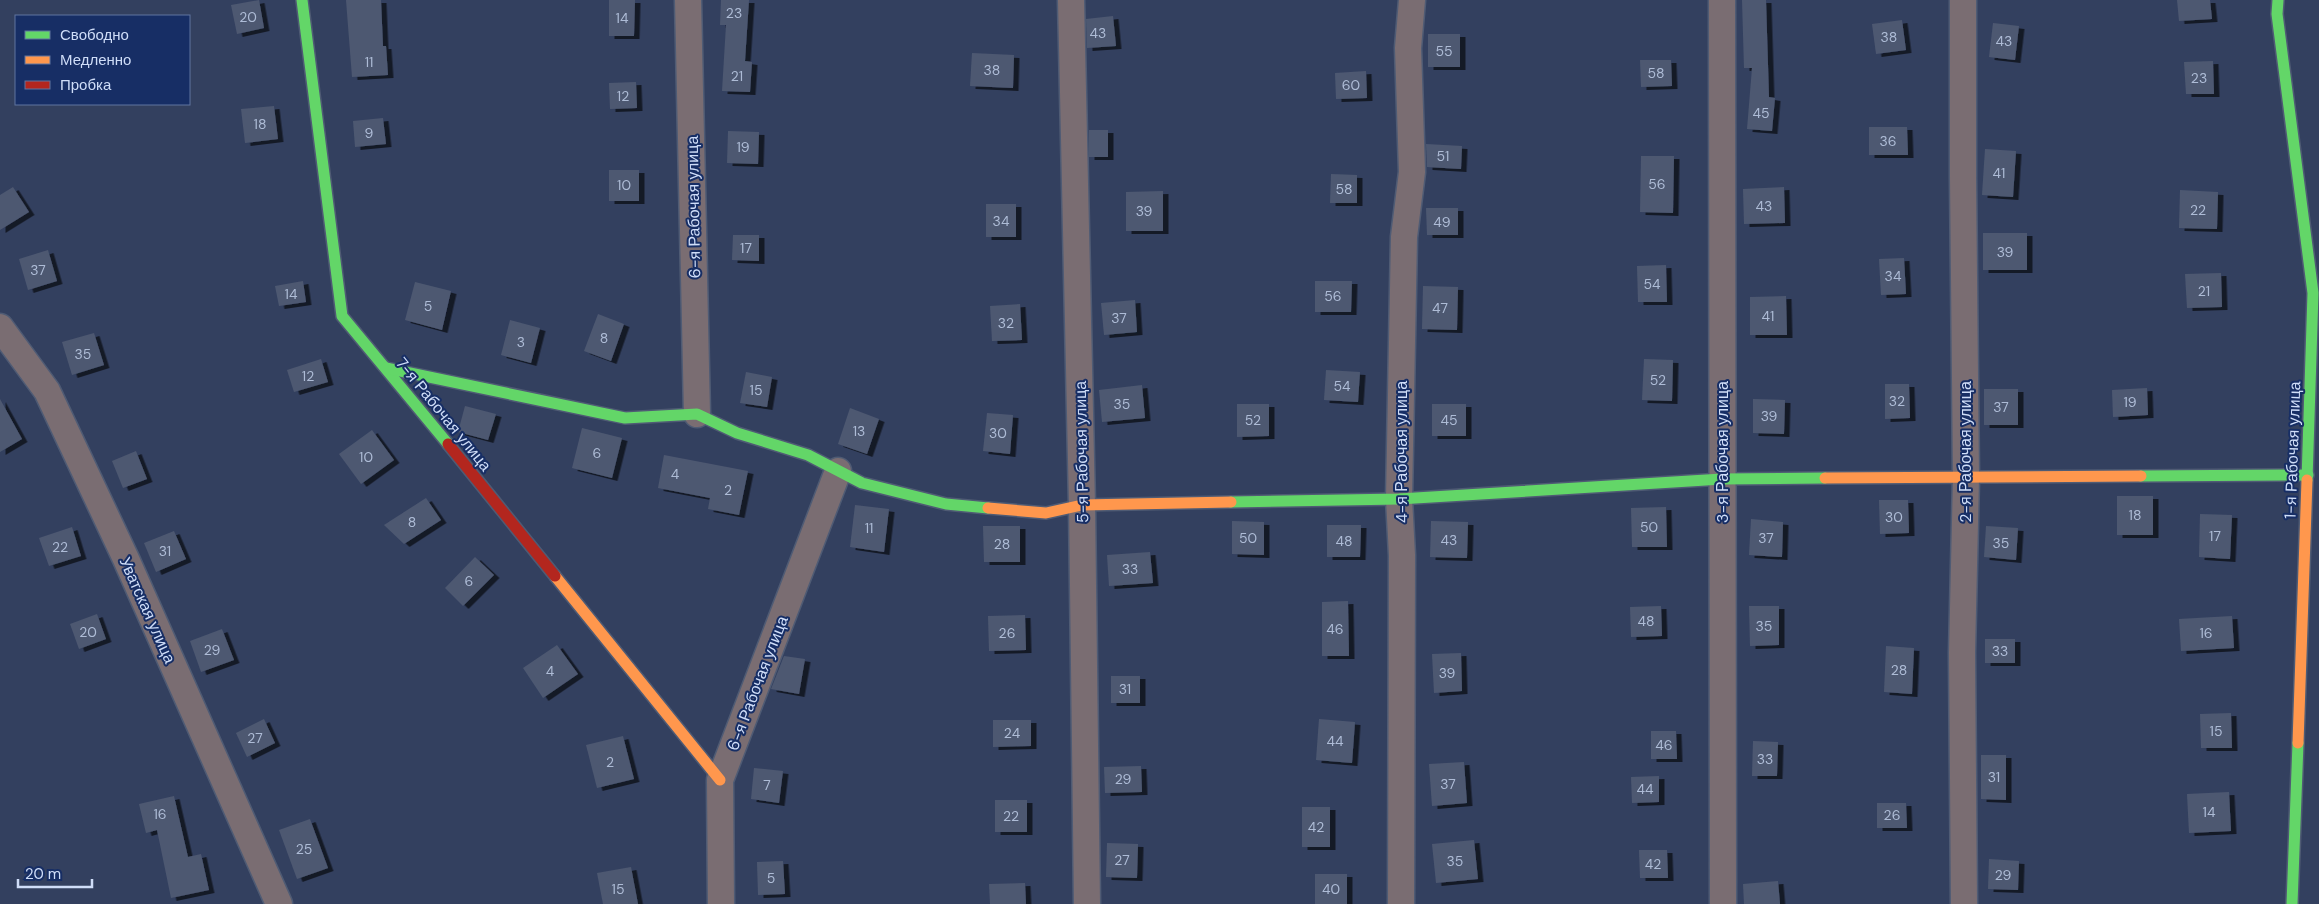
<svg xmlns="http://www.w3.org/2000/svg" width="2319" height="904" viewBox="0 0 2319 904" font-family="'DM Sans',sans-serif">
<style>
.building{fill:#4d5871;filter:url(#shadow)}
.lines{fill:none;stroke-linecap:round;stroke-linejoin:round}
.street-casing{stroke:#4f5b74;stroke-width:29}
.fast-casing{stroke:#4f5b74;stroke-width:14}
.slow-casing{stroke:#4f5b74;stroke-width:14}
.jam-casing{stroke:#4f5b74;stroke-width:14}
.street{stroke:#7a6d72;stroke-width:26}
.fast{stroke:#63d668;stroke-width:11}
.slow{stroke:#ff974d;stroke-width:11}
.jam{stroke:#b3261e;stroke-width:11}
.labels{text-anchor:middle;stroke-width:4;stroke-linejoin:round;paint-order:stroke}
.number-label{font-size:14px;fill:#aebcd6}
.street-label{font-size:16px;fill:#cfddf8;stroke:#172e65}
</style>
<defs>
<filter id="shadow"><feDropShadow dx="5.5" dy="3" stdDeviation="0" flood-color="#0009"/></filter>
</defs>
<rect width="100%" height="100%" fill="#33405f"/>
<g class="building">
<polygon points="259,0 264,28 237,34 231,5"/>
<polygon points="346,0 381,0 383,46 386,46 388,75 352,77"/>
<polygon points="609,0 635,0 634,36 609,36"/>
<polygon points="721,0 749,0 745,61 752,62 750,92 722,91 726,25 720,25"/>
<polygon points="1742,0 1766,0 1769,97 1775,98 1772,131 1747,129 1752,68 1744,68"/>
<polygon points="2177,0 2210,0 2212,19 2179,21"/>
<polygon points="1113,16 1116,46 1087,48 1086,19"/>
<polygon points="1902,20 1906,50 1876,54 1872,24"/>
<polygon points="1993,23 2019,26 2015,60 1989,57"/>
<rect x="1428" y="34" width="32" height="33"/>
<polygon points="972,53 1014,55 1013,88 970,86"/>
<polygon points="1640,60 1671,60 1672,86 1641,87"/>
<polygon points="2213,61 2214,94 2186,94 2184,62"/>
<polygon points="1366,71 1367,98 1336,99 1335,73"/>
<polygon points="636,82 637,108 610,109 609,83"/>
<polygon points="274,106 278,139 245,143 241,109"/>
<polygon points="383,118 386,144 355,147 353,121"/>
<polygon points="1869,127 1907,127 1908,155 1869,155"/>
<rect x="1089" y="130" width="19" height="27"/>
<polygon points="728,131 759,132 758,164 727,163"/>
<polygon points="1426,144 1462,146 1461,169 1427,167"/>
<polygon points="1985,149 2016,151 2013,197 1982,195"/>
<polygon points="1641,156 1674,156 1673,213 1640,212"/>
<rect x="609" y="170" width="30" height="31"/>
<polygon points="1331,174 1357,175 1357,203 1330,203"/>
<polygon points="13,187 29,212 0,230 0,195"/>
<polygon points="1784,187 1785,223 1744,224 1743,189"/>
<polygon points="2180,190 2218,192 2217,229 2179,228"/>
<polygon points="1163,191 1163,231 1126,231 1126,192"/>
<rect x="986" y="204" width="30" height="33"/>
<polygon points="1426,208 1458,208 1458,235 1427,235"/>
<rect x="1983" y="233" width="44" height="37"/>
<polygon points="733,235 759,235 759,261 732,260"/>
<polygon points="48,250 57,281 28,290 19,259"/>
<polygon points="1904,258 1906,294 1881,295 1879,259"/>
<polygon points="1666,265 1667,302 1638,302 1637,266"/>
<polygon points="2221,273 2222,307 2187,308 2185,274"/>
<polygon points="303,281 306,302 279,306 275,286"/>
<polygon points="1315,281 1352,281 1351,312 1315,312"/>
<polygon points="415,282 451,291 442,330 405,320"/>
<polygon points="1423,286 1458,287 1457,330 1422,329"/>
<polygon points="1786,296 1787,335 1750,335 1750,297"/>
<polygon points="1135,300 1137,332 1104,335 1101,303"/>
<polygon points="1020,304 1022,340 992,341 990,306"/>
<polygon points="598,314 624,324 611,361 584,351"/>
<polygon points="510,320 540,328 531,363 501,355"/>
<polygon points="94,333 104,365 72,375 62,342"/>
<polygon points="321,359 328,382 294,392 287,370"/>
<polygon points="1644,359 1673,360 1672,401 1642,400"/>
<polygon points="1326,370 1360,372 1358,402 1324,400"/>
<polygon points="746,372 772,377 767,407 740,403"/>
<polygon points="1885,384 1909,384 1910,418 1885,419"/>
<polygon points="1142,385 1145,418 1102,422 1099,390"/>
<polygon points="2147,388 2148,415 2113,417 2112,390"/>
<rect x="1984" y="389" width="34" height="36"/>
<polygon points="0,399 22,439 0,452"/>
<polygon points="1753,399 1785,400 1784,434 1753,433"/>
<polygon points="1237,404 1269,404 1269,436 1237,437"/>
<rect x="1432" y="404" width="34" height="32"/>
<polygon points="465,406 496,414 488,440 458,432"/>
<polygon points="850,408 879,419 867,454 838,444"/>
<polygon points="987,413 1013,415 1010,454 983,451"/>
<polygon points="582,428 622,438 612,478 572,468"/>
<polygon points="372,430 394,460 361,484 339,454"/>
<polygon points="136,451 147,479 123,488 112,461"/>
<polygon points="664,455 748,471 739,515 708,509 710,498 658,488"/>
<rect x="2117" y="496" width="36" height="39"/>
<polygon points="426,498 441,520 404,544 384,525"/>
<polygon points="1879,500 1908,500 1909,533 1880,534"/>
<polygon points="855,505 889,509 884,552 850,547"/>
<polygon points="1666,507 1667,547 1632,547 1631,508"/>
<polygon points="2200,514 2232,515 2230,559 2199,557"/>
<polygon points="1751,519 1783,522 1782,557 1749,555"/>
<polygon points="1232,521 1264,522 1264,555 1232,554"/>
<polygon points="1431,521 1468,522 1467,558 1430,557"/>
<polygon points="1327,525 1361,525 1360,557 1327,557"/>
<polygon points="983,526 1020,526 1020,562 984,562"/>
<polygon points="1986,526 2018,528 2016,560 1984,557"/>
<polygon points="72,527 81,556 49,566 39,538"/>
<polygon points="174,531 186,559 156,572 144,543"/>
<polygon points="1150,552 1153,583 1109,586 1107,555"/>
<polygon points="475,557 494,575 463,606 445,588"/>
<polygon points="1348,601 1349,656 1322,656 1322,602"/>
<polygon points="1661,606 1662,636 1631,637 1630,607"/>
<polygon points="1749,606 1779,606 1779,645 1750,646"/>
<polygon points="97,614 106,639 79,649 70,624"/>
<polygon points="1025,615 1026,650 989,651 988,616"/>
<polygon points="2232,616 2234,648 2181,651 2179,619"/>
<polygon points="222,629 234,660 201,672 190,641"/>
<rect x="1985" y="639" width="30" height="24"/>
<polygon points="557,645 578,674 543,698 523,668"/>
<polygon points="1886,646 1914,648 1912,694 1884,692"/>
<polygon points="1461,653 1462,691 1434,693 1432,654"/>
<polygon points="784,656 805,659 799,694 771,689"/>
<rect x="1111" y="676" width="29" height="27"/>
<polygon points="2231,713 2232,748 2201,748 2200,714"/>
<polygon points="264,719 275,743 247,757 236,733"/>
<polygon points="1319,719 1355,722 1352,763 1316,760"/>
<polygon points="993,720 1031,720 1031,746 993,747"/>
<polygon points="1651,731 1676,731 1677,759 1651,759"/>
<polygon points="623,736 634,779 597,788 586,745"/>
<polygon points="1753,741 1778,742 1777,776 1752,776"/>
<polygon points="1981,755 2006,755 2006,800 1981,799"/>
<polygon points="1464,762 1467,803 1432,806 1429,764"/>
<polygon points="1141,766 1142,792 1105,793 1104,767"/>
<polygon points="754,768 783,771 779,803 751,799"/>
<polygon points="1659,776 1659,802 1632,803 1631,777"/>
<polygon points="2229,792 2231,831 2189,833 2187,794"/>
<polygon points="174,796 188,857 201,854 209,890 171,898 157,830 146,833 139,804"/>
<rect x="995" y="800" width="32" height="32"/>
<polygon points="1877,803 1906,803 1907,828 1877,828"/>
<rect x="1302" y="807" width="28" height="40"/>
<polygon points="310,819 328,868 297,879 279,830"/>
<polygon points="1474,840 1478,879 1436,883 1432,844"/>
<polygon points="1107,843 1138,844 1137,878 1106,877"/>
<polygon points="1639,850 1667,850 1668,878 1640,878"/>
<polygon points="1989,859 2019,861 2018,890 1988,889"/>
<polygon points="783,861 785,894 758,895 757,862"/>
<polygon points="631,867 638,904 603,904 597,873"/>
<rect x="1315" y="874" width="32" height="30"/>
<polygon points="1778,881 1780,904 1744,904 1743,884"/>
<polygon points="1025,883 1026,904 990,904 989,884"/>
</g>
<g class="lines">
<defs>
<g id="street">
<polyline points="688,0 697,414"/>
<polyline points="1071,0 1082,505 1087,904"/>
<polyline points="1722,0 1723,904"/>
<polyline points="1963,0 1963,177 1966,478 1962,653 1964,904"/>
<polyline points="0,327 47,391 126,559 279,904"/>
<polyline points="721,904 720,780 838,471"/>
<polyline points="1401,904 1402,555 1399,499 1404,237 1412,172 1408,48 1412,0"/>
</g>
<g id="fast">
<polyline points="302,0 342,316 448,444"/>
<polyline points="2278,0 2277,14 2313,293 2307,480"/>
<polyline points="386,368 625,418 697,414 737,433 808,455 862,483 946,504 988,508"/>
<polyline points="2141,476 2308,475"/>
<polyline points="1231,502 1399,499 1722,479 1825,478"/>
<polyline points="2292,904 2298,743"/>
</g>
<g id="slow">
<polyline points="1825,478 2141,476"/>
<polyline points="988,508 1046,513 1082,505 1231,502"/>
<polyline points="555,576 720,780"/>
<polyline points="2298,743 2307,480"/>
</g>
<polyline id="jam" points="448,444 555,576"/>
</defs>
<use href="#street" class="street-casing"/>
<use href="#fast" class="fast-casing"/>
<use href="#slow" class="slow-casing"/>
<use href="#jam" class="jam-casing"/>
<use href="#street" class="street"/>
<use href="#fast" class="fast"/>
<use href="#slow" class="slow"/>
<use href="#jam" class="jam"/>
</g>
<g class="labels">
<g class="number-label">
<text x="734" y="18">23</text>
<text x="248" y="22">20</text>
<text x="622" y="23">14</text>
<text x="1098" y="38">43</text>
<text x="1889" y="42">38</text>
<text x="2004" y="46">43</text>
<text x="1444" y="56">55</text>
<text x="369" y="67">11</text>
<text x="992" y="75">38</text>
<text x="1656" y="78">58</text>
<text x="737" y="81">21</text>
<text x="2199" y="83">23</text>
<text x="1351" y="90">60</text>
<text x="623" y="101">12</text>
<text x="1761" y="118">45</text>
<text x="260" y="129">18</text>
<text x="369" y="138">9</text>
<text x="1888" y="146">36</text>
<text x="743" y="152">19</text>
<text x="1443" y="161">51</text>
<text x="1999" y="178">41</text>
<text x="1657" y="189">56</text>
<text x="624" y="190">10</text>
<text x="1344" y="194">58</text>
<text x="1764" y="211">43</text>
<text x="2198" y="215">22</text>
<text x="1144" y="216">39</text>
<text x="1001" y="226">34</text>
<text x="1442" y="227">49</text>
<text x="746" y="253">17</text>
<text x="2005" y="257">39</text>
<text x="38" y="275">37</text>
<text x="1893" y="281">34</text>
<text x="1652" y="289">54</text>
<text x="2204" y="296">21</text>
<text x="291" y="299">14</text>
<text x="1333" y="301">56</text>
<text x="428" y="311">5</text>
<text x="1440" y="313">47</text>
<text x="1768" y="321">41</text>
<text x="1119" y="323">37</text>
<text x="1006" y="328">32</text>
<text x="604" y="343">8</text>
<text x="521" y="347">3</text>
<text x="83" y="359">35</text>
<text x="308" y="381">12</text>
<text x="1658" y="385">52</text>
<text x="1342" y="391">54</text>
<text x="756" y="395">15</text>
<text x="1897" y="406">32</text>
<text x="2130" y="407">19</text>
<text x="1122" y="409">35</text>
<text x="2001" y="412">37</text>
<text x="1769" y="421">39</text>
<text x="1253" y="425">52</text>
<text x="1449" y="425">45</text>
<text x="859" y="436">13</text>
<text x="998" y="438">30</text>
<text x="597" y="458">6</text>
<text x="366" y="462">10</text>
<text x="675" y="479">4</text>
<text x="728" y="495">2</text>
<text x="2135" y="520">18</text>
<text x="1894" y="522">30</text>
<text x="412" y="527">8</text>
<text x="1649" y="532">50</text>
<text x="869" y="533">11</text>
<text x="2215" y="541">17</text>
<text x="1248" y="543">50</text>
<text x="1766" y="543">37</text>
<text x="1449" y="545">43</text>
<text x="1344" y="546">48</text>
<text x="2001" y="548">35</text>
<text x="1002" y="549">28</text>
<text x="60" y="552">22</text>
<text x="165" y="556">31</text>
<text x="1130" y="574">33</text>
<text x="469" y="586">6</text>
<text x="1646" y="626">48</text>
<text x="1764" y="631">35</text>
<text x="1335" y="634">46</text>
<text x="88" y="637">20</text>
<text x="1007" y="638">26</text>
<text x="2206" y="638">16</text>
<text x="212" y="655">29</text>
<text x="2000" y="656">33</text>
<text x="1899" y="675">28</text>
<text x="550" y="676">4</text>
<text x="1447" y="678">39</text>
<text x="1125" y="694">31</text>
<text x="2216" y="736">15</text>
<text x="1012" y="738">24</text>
<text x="255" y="743">27</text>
<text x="1335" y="746">44</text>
<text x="1664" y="750">46</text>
<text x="1765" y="764">33</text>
<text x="610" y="767">2</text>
<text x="1994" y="782">31</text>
<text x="1123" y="784">29</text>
<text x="1448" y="789">37</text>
<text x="767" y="790">7</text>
<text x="1645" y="794">44</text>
<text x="2209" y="817">14</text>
<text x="160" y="819">16</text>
<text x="1892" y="820">26</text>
<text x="1011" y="821">22</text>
<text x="1316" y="832">42</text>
<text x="304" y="854">25</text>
<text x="1122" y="865">27</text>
<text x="1455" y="866">35</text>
<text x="1653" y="869">42</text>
<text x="2003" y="880">29</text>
<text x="771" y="883">5</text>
<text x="618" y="894">15</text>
<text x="1331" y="894">40</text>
</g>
<g class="street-label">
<text transform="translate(693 207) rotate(-91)" y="6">6-я Рабочая улица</text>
<text transform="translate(444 414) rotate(51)" y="6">7-я Рабочая улица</text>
<text transform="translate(2292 450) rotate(-88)" y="6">1-я Рабочая улица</text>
<text transform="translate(1081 452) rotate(-91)" y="6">5-я Рабочая улица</text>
<text transform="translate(1401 452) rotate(-90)" y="6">4-я Рабочая улица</text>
<text transform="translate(1722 452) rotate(-90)" y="6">3-я Рабочая улица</text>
<text transform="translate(1965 452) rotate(-90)" y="6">2-я Рабочая улица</text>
<text transform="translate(148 610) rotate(66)" y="6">Уватская улица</text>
<text transform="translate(757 683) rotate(-69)" y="6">6-я Рабочая улица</text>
</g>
</g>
<rect x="15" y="15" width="175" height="90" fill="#172e65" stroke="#6174a0"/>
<rect x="25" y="31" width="25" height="8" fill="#63d668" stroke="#6174a0"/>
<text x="60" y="40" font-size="15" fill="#cfddf8">Свободно</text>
<rect x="25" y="56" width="25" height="8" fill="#ff974d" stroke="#6174a0"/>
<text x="60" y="65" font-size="15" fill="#cfddf8">Медленно</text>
<rect x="25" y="81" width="25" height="8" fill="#b3261e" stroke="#6174a0"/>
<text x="60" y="90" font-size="15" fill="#cfddf8">Пробка</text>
<path d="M18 879v8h74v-8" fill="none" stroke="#cfddf8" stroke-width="2.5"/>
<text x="25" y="879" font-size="15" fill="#cfddf8" stroke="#172e65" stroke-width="4" paint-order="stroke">20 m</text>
</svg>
